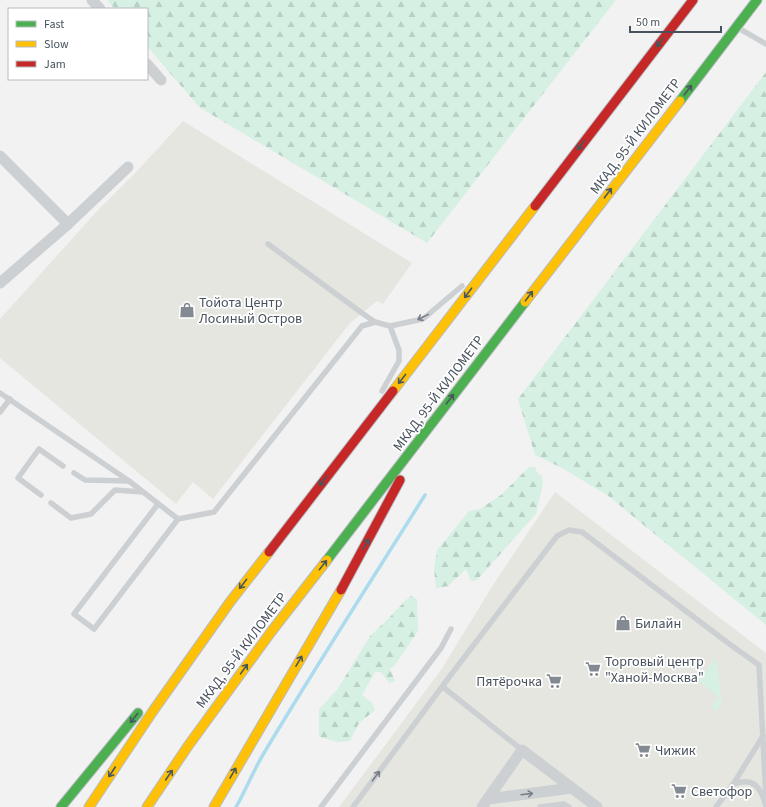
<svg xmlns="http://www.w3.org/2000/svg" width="766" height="807" viewBox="0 0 766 807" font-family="'Source Sans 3',sans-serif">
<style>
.commercial{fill:#e6e6e0}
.grass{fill:#d6f0e3}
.forest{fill:url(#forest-firs)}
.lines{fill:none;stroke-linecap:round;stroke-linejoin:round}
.stream{stroke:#acdbee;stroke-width:3.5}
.fast-casing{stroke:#b7bbc1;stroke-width:11}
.slow-casing{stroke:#b7bbc1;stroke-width:11}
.jam-casing{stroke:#b7bbc1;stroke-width:11}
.lane{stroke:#cdd0d3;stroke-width:5.5}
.street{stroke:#cdd0d3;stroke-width:11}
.fast{stroke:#4caf50;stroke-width:9}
.slow{stroke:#ffc107;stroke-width:9}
.jam{stroke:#c62828;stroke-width:9}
.oneway{stroke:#48575d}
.oneway2{stroke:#777e87}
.labels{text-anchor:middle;stroke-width:3.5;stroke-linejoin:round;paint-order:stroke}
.street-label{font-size:14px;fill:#48525e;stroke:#fff}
.poi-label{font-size:14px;fill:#48525e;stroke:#fff;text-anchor:start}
</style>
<defs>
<pattern id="forest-firs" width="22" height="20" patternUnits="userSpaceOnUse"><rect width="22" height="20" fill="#d6f0e3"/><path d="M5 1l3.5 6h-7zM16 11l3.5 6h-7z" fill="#b9d0c5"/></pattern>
</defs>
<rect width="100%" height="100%" fill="#f2f2f2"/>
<g class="commercial">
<polygon points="183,121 412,263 383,304 377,301 350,323 213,499 193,482 176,504 0,358 0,319 98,210 138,170"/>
<polygon points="555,492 766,653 766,807 339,807 441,670 493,585"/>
</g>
<polygon class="grass" points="716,658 722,704 716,711 711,707 719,697 699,681"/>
<g class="forest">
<polygon points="107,0 616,0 427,243 199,107 147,46 147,9 115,9"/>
<polygon points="766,72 766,625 607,495 562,468 535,455 518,399"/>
<polygon points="529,467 535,467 537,472 542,477 543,483 536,514 477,580 471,581 466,569 448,586 436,588 434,569 437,550 469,511 480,509 501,495"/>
<polygon points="411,596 417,599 418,631 395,665 390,669 395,681 389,683 381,672 375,672 362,695 372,703 375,710 359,723 350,741 338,742 319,737 319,709 337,690 370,636 388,619 406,600"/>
</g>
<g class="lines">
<path class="stream" d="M236,807c10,-17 17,-36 28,-54 52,-87 107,-172 161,-258"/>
<defs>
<g id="fast">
<polyline points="680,101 757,0"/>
<polyline points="327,560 525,302"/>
<polyline points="61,807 138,713"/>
</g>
<g id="slow">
<polyline points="525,302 680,101"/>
<polyline points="393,391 535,206"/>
<polyline points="89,807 153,711 230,602 269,552"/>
<polyline points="147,807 188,746 271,632 327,560"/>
<polyline points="214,807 341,590"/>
</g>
<g id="jam">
<polyline points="535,206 693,0"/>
<polyline points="269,552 393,391"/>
<polyline points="341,590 400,480"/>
</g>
</defs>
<use href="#fast" class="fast-casing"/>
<use href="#slow" class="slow-casing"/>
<use href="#jam" class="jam-casing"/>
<g class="lane">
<polyline points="740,29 766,44"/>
<polyline points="268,244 362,313 375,322"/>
<polyline points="382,391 399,361 399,350 390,326 423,319 462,286"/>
<polyline points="0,393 129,481 178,519"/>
<polyline points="0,412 10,399"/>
<polyline points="74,473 85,480 129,481"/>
<polyline points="41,495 18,478 39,449 63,466"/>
<polyline points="51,503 71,518 91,514 115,490 142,492"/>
<polyline points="158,504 74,614 94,629 178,519 214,512 362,326 375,322 390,326"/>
<polyline points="443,687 522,750"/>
<path d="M732,785c21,-9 29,2 34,21"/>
<polyline points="321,807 441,648 451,629"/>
<polyline points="353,807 450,676 557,536 569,530 582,532 728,643 759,665 766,798"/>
<polyline points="540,807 564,804 569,807"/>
<polyline points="716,807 732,786 763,736"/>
</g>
<g class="street">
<polyline points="92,0 100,9"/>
<polyline points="147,64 161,80"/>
<polyline points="0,156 68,224"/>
<polyline points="0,283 68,224 128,167"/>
<polyline points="488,799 572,788"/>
<polyline points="482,807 522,750 597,807"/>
</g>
<use href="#fast" class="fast"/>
<use href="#slow" class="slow"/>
<use href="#jam" class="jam"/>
</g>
<defs><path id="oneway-shaft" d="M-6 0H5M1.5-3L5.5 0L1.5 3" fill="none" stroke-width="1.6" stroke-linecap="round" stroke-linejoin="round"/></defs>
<g class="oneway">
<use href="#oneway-shaft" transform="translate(660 42) rotate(127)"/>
<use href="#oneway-shaft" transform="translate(688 90) rotate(-53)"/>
<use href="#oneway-shaft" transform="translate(581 145) rotate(127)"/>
<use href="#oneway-shaft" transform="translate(608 193) rotate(-53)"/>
<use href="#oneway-shaft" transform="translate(468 293) rotate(127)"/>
<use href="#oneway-shaft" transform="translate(529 296) rotate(-53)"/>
<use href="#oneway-shaft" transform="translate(402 379) rotate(128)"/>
<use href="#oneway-shaft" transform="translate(450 399) rotate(-53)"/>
<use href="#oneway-shaft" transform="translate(323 481) rotate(128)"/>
<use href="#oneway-shaft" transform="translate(366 544) rotate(-62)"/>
<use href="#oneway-shaft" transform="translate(323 565) rotate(-52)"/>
<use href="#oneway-shaft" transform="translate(243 584) rotate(128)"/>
<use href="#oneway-shaft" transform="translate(299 661) rotate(-60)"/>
<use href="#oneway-shaft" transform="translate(244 669) rotate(-54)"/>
<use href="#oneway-shaft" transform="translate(134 718) rotate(129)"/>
<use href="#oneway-shaft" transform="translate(112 772) rotate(123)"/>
<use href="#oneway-shaft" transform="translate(233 773) rotate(-60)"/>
<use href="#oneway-shaft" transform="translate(169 775) rotate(-56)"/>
</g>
<g class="oneway2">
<use href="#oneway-shaft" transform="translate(423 317) rotate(154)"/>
<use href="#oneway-shaft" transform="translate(376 776) rotate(-53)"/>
<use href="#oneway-shaft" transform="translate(527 794) rotate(-7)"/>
</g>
<defs>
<symbol id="shop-bare" viewBox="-9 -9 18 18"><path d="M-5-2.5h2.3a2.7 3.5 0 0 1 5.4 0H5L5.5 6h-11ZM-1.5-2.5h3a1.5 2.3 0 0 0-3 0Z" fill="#848a92" stroke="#fff" stroke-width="2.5" paint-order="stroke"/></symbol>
<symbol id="supermarket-bare" viewBox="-9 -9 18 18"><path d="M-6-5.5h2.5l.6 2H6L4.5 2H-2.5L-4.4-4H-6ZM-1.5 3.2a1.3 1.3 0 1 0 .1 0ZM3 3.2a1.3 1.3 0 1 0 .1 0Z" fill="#848a92" stroke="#fff" stroke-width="2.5" paint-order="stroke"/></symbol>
</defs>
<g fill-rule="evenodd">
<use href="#shop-bare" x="176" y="299" width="22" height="22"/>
<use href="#shop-bare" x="612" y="612" width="22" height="22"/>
<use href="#supermarket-bare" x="582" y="658" width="22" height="22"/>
<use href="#supermarket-bare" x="543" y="670" width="22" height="22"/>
<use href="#supermarket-bare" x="632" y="739" width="22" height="22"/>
<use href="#supermarket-bare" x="668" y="780" width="22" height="22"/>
</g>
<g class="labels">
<g class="street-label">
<text transform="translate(635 136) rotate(-53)" y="5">МКАД, 95-Й КИЛОМЕТР</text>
<text transform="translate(438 393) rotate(-53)" y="5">МКАД, 95-Й КИЛОМЕТР</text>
<text transform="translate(241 650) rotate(-53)" y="5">МКАД, 95-Й КИЛОМЕТР</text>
</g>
<g class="poi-label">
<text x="199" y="307">Тойота Центр<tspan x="199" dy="16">Лосиный Остров</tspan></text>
<text x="635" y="628">Билайн</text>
<text x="605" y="666">Торговый центр<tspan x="605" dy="16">"Ханой-Москва"</tspan></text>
<text x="542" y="686" text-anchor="end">Пятёрочка</text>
<text x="655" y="755">Чижик</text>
<text x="691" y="796">Светофор</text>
</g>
</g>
<rect x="8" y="8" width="140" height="72" fill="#ffffff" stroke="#b6babf"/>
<rect x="16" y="21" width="20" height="6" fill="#4caf50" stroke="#b6babf"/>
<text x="44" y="28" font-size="12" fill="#48525e">Fast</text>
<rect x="16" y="41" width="20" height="6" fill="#ffc107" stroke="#b6babf"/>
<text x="44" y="48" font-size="12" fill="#48525e">Slow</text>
<rect x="16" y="61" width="20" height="6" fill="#c62828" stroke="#b6babf"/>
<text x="44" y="68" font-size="12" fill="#48525e">Jam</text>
<path d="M630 26v6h91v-6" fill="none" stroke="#48525e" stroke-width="2"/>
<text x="636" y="26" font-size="12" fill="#48525e" stroke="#ffffff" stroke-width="3" paint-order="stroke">50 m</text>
</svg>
